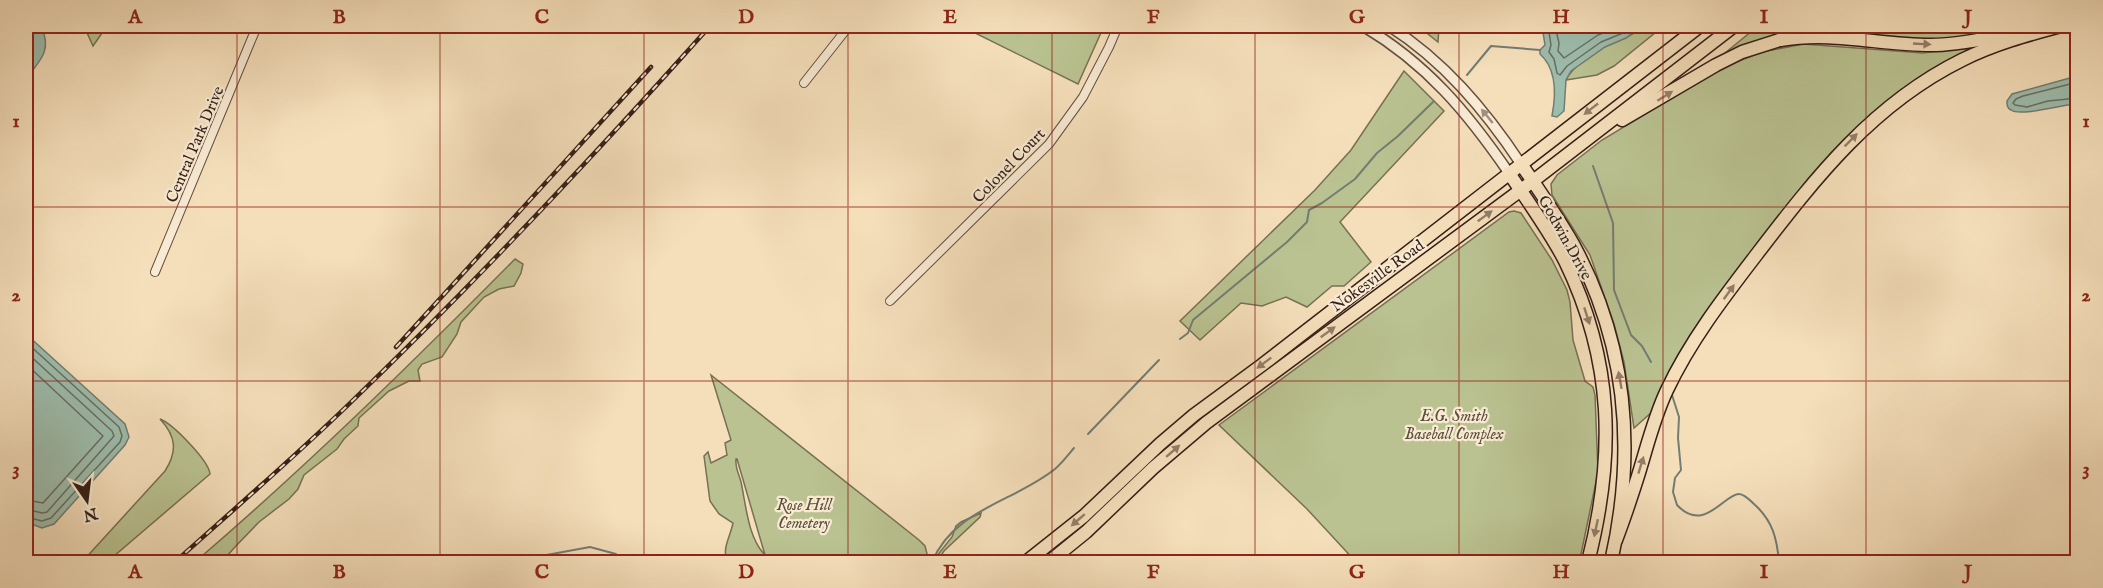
<svg xmlns="http://www.w3.org/2000/svg" width="2103" height="588" viewBox="0 0 2103 588" font-family="'IM FELL English',serif">
<style>
.green{fill:#bac291;stroke:#777054;stroke-width:1.5;fill-rule:evenodd}
.water{fill:#9dbdad;stroke:#737d71;stroke-width:1.5}
.lines{fill:none;stroke-linecap:round;stroke-linejoin:round}
.shore{stroke:#686e62;stroke-width:1.5}
.stream{stroke:#737d71;stroke-width:2}
.minor-casing{stroke:#644e3f;stroke-width:10}
.tertiary-casing{stroke:#644e3f;stroke-width:12}
.primary-casing{stroke:#341e16;stroke-width:15}
.trunk-casing{stroke:#341e16;stroke-width:15}
.minor{stroke:#f8ead3;stroke-width:8}
.tertiary{stroke:#f8ead3;stroke-width:9}
.primary{stroke:#f5dfbb;stroke-width:12}
.trunk{stroke:#f5dfbb;stroke-width:12}
.rail-casing{stroke:#341e16;stroke-width:4.5}
.rail{stroke:#f8ead3;stroke-width:2;stroke-dasharray:7;stroke-linecap:butt}
.oneway{fill:#947e68}
.oneway2{fill:#a08e7e}
.grid{fill:none;stroke:#8f2418;stroke-width:1.5;stroke-opacity:0.55}
.labels{text-anchor:middle;stroke-width:4.5;stroke-linejoin:round;paint-order:stroke}
.street-label{font-size:16px;fill:#341e16;stroke:#f8ead3}
.park-label{font-size:16px;font-style:italic;fill:#5c4f3b;stroke:#f8ead3}
.neatline{fill:none;stroke:#8f2418;stroke-width:2}
.grid-label{font-size:20px;text-anchor:middle;font-weight:bold;fill:#8f2418}
</style>
<rect width="100%" height="100%" fill="#f5dfbb"/>
<filter id="stains"><feTurbulence type="fractalNoise" baseFrequency=".00333" numOctaves="4"/><feColorMatrix values="0 0 0 0 .2 0 0 0 0 .09 0 0 0 0 .02 0 0 0 .5 -.17"/></filter>
<radialGradient id="worn" r=".72"><stop offset=".6" stop-color="#630" stop-opacity="0"/><stop offset="1" stop-color="#630" stop-opacity=".3"/></radialGradient>
<g class="green">
<polygon points="84,26 107,26 93,46"/>
<polygon points="967,26 1104,26 1078,84 965,28"/>
<polygon points="1418,26 1439,26 1438,42"/>
<path d="M1642,26h16l-2,6 -42,34 -17,9 -31,5c7,-14 26,-26 39,-34 13,-6 28,-9 37,-20z"/>
<polygon points="1758,26 1799,26 1725,53"/>
<polygon points="1836,26 2024,26 1952,40 1905,39 1830,31 1829,29"/>
<polygon points="1803,44 1923,53 1966,47 1967,53 1888,102 1863,123 1820,166 1792,201 1653,411 1634,428 1624,362 1614,324 1590,255 1552,195 1551,184 1557,175 1602,140 1723,67 1762,52"/>
<polygon points="1404,71 1444,111 1340,222 1371,262 1344,286 1332,286 1307,307 1286,297 1262,306 1241,303 1200,340 1180,321 1315,190 1351,150"/>
<polygon points="1514,211 1521,213 1552,260 1567,290 1570,302 1573,340 1585,381 1593,387 1595,395 1598,472 1580,559 1579,562 1356,562 1307,509 1219,425 1509,212"/>
<path d="M515,259l8,5 -2,9 -7,13 -15,3 -15,8 -23,25 -4,12 -15,23 -20,7 -4,6 2,11h-11l-20,10 -30,27 -1,8 -14,13 -7,10 -33,26 -6,14 -9,10 -30,23 -25,26 -7,8 -1,6h-31c112,-96 217,-199 320,-303z"/>
<path d="M711,375l208,165 6,6 3,12 8,-1 16,-20 4,-11 5,-4 20,-9 -1,4 -36,34 -2,3 2,4 -1,4h-216c-5,-15 3,-24 6,-39l-14,-9 -9,-13 -6,-45 4,-4 3,11 16,-8 -2,-12 6,-3zM736,459h1l28,96c-17,-17 -19,-50 -24,-73 -2,-8 -6,-14 -5,-23z"/>
<path d="M160,419c13,5 49,42 50,55l-103,88h-25l83,-91c12,-19 12,-34 -5,-52z"/>
</g>
<g class="water">
<path d="M1542,26h100l-16,12 -21,9 -34,24 -5,9 -2,31 -7,6 -5,-1c4,-21 5,-47 -12,-62v-4l5,-5z"/>
<path d="M29,27l13,1c10,24 -3,33 -16,51v-50z"/>
<path d="M2077,76v28c-14,0 -56,13 -66,6 -4,-2 -4,-5 -4,-9l5,-7z"/>
<polygon points="26,334 125,424 129,437 125,445 54,524 42,528 26,522"/>
</g>
<g class="lines">
<g class="shore">
<polyline points="1548,26 1551,45 1549,52 1554,59 1557,73 1560,75 1567,66 1601,42 1623,33 1633,26"/>
<polyline points="1555,26 1559,43 1558,51 1564,58 1598,35 1620,26"/>
<polyline points="2078,82 2023,96 2016,99 2013,103 2015,105 2027,107 2048,101 2078,98"/>
<polyline points="26,342 119,427 122,436 120,442 51,518 42,521 26,517"/>
<polyline points="26,352 112,431 114,436 47,512 42,513 26,509"/>
<polyline points="26,364 103,436 43,503 26,500"/>
</g>
<g class="stream">
<polyline points="1467,75 1491,46 1540,50"/>
<polyline points="1593,166 1613,223 1614,290 1631,335 1642,346 1651,362"/>
<polyline points="1180,339 1188,333 1193,320 1287,242 1307,222 1309,210 1322,203 1355,179 1377,153 1398,136 1434,101"/>
<path d="M1672,395l7,22 -1,21 3,32 -6,8 -2,14 4,13c27,29 47,-11 62,-11 5,0 11,6 15,10 19,17 23,35 25,58"/>
<polyline points="1088,434 1159,360"/>
<polyline points="541,556 590,547 616,554"/>
<polyline points="631,557 656,562"/>
<path d="M932,562c22,-53 82,-60 123,-93 7,-6 13,-14 19,-21"/>
</g>
<defs>
<g id="minor">
<polyline points="804,83 849,26"/>
<polyline points="155,272 257,26"/>
<polyline points="890,301 1049,144 1083,97 1109,47 1118,26"/>
</g>
<g id="tertiary">
<path d="M1363,26c64,38 104,86 146,147"/>
<path d="M1389,26c55,35 96,84 132,138"/>
</g>
<g id="primary">
<path d="M1521,164c18,26 36,52 52,80 55,101 63,208 38,318"/>
<path d="M1509,173c19,29 40,57 56,88 49,101 50,195 23,301"/>
</g>
<g id="trunk">
<path d="M1780,40c54,-9 98,5 151,5 26,0 52,-6 77,-10"/>
<polyline points="1622,120 1716,65 1742,52 1786,38"/>
<path d="M1616,540c8,-21 15,-42 22,-64 9,-29 16,-59 29,-86 23,-49 57,-93 90,-136 59,-77 116,-150 205,-194 32,-16 65,-25 99,-34"/>
<polyline points="1026,562 1084,516 1160,444 1194,415 1262,365 1700,26"/>
<polyline points="1049,562 1086,532 1153,468 1206,423 1533,181 1734,26"/>
</g>
</defs>
<use href="#minor" class="minor-casing"/>
<use href="#tertiary" class="tertiary-casing"/>
<use href="#primary" class="primary-casing"/>
<use href="#trunk" class="trunk-casing"/>
<use href="#minor" class="minor"/>
<use href="#tertiary" class="tertiary"/>
<use href="#primary" class="primary"/>
<use href="#trunk" class="trunk"/>
<defs>
<g id="rail">
<polyline points="396,347 651,67"/>
<path d="M175,562c57,-51 116,-102 171,-155 127,-122 247,-250 364,-381"/>
</g>
</defs>
<use href="#rail" class="rail-casing"/>
<use href="#rail" class="rail"/>
</g>
<defs><path id="oneway-solid" d="M-6-.8H1V-3.2L6.5 0L1 3.2V.8H-6Z" transform="scale(1.5)"/></defs>
<g class="oneway">
<use href="#oneway-solid" transform="translate(1922 44) rotate(3)"/>
<use href="#oneway-solid" transform="translate(1665 96) rotate(-32)"/>
<use href="#oneway-solid" transform="translate(1591 109) rotate(142)"/>
<use href="#oneway-solid" transform="translate(1851 140) rotate(-45)"/>
<use href="#oneway-solid" transform="translate(1485 216) rotate(-36)"/>
<use href="#oneway-solid" transform="translate(1729 292) rotate(-54)"/>
<use href="#oneway-solid" transform="translate(1587 316) rotate(72)"/>
<use href="#oneway-solid" transform="translate(1328 332) rotate(-36)"/>
<use href="#oneway-solid" transform="translate(1264 363) rotate(143)"/>
<use href="#oneway-solid" transform="translate(1620 380) rotate(-100)"/>
<use href="#oneway-solid" transform="translate(1173 451) rotate(-41)"/>
<use href="#oneway-solid" transform="translate(1641 465) rotate(-73)"/>
<use href="#oneway-solid" transform="translate(1078 520) rotate(139)"/>
<use href="#oneway-solid" transform="translate(1596 528) rotate(102)"/>
</g>
<use class="oneway2" href="#oneway-solid" transform="translate(1487 116) rotate(-129)"/>
<path class="grid" d="M237,26v536M440,26v536M644,26v536M848,26v536M1052,26v536M1255,26v536M1459,26v536M1663,26v536M1866,26v536M26,207h2052M26,381h2052"/>
<g class="labels">
<g class="street-label">
<text transform="translate(194 144) rotate(-67)" y="6">Central Park Drive</text>
<text transform="translate(1008 165) rotate(-46)" y="6">Colonel Court</text>
<text transform="translate(1566 237) rotate(61)" y="6">Godwin Drive</text>
<text transform="translate(1377 275) rotate(-36)" y="6">Nokesville Road</text>
</g>
<g class="park-label">
<text x="1454" y="421">E.G. Smith<tspan x="1454" dy="18">Baseball Complex</tspan></text>
<text x="804" y="510">Rose Hill<tspan x="804" dy="18">Cemetery</tspan></text>
</g>
</g>
<rect width="2103" height="588" fill="none" stroke="#f5dfbb" stroke-width="66"/>
<g transform="translate(87 501) rotate(166)" stroke="#f8ead3" stroke-width="4.5" paint-order="stroke">
<path d="M0-4.5L10 22L0 15L-10 22Z" fill="#341e16"/>
<text y="-9" font-size="16" font-weight="bold" text-anchor="middle" fill="#341e16">N</text>
</g>
<rect x="33" y="33" width="2037" height="522" class="neatline"/>
<g class="grid-label">
<text x="135" y="23">A</text>
<text x="339" y="23">B</text>
<text x="542" y="23">C</text>
<text x="746" y="23">D</text>
<text x="950" y="23">E</text>
<text x="1153" y="23">F</text>
<text x="1357" y="23">G</text>
<text x="1561" y="23">H</text>
<text x="1764" y="23">I</text>
<text x="1968" y="23">J</text>
<text x="16" y="127">1</text>
<text x="2086" y="127">1</text>
<text x="16" y="301">2</text>
<text x="2086" y="301">2</text>
<text x="16" y="475">3</text>
<text x="2086" y="475">3</text>
<text x="135" y="578">A</text>
<text x="339" y="578">B</text>
<text x="542" y="578">C</text>
<text x="746" y="578">D</text>
<text x="950" y="578">E</text>
<text x="1153" y="578">F</text>
<text x="1357" y="578">G</text>
<text x="1561" y="578">H</text>
<text x="1764" y="578">I</text>
<text x="1968" y="578">J</text>
</g>
<rect width="100%" height="100%" filter="url(#stains)"/>
<rect width="100%" height="100%" fill="url(#worn)"/>
</svg>
